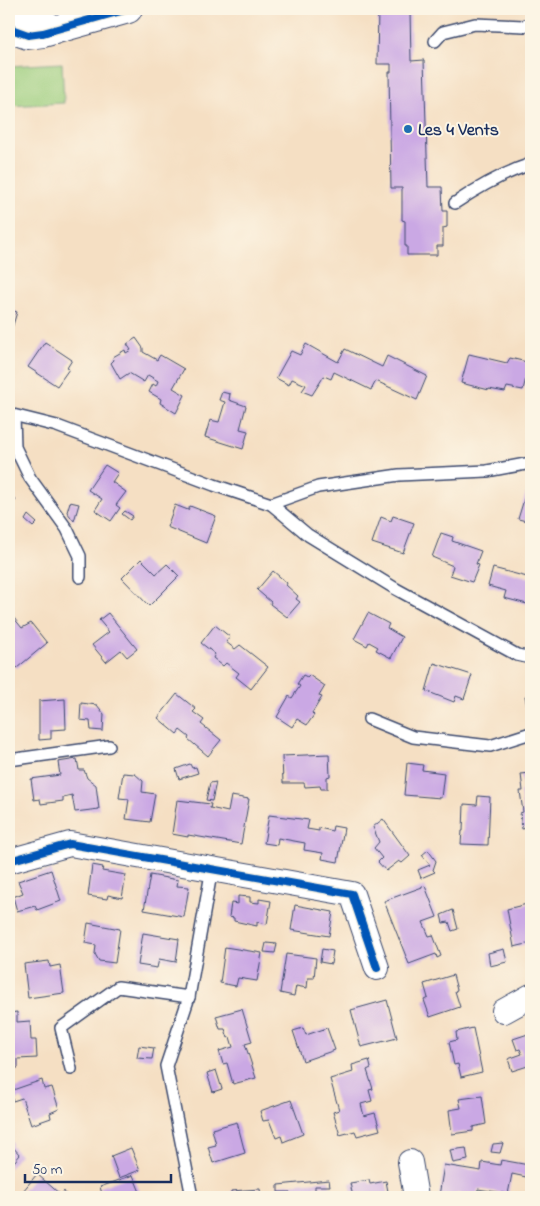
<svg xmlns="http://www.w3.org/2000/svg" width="540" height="1206" viewBox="0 0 540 1206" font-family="'Indie Flower',sans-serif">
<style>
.green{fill:#9cce7e;stroke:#5c7e6e}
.building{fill:#caa8e4}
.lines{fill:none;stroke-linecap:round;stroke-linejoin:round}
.lane-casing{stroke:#3c496d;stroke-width:14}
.street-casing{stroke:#3c496d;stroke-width:26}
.secondary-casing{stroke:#3c496d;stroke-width:30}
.lane{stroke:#fff;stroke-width:11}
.street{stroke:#fff;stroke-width:24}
.secondary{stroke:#fff;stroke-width:28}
.cycleway-casing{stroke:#fcf5e5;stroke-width:11}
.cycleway{stroke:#0057b8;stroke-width:8}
.poi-dot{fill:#1f6fb2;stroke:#fcf5e5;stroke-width:2}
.labels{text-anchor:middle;stroke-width:4;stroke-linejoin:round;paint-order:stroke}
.poi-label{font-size:18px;font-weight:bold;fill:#1b2f5e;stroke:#fcf5e5;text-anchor:start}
</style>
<rect width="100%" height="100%" fill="#fcf5e5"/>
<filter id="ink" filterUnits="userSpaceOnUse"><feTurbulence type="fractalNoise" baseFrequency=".02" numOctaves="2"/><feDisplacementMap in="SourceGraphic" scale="10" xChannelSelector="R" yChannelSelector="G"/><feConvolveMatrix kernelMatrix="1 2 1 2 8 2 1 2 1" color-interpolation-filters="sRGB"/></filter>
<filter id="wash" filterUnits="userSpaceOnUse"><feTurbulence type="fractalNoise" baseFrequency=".0096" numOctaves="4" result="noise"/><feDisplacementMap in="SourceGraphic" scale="20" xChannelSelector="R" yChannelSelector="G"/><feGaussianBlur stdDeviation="1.12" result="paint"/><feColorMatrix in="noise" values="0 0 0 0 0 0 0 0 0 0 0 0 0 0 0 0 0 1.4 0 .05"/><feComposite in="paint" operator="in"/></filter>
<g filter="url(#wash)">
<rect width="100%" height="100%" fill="#f5dfc3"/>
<polygon class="green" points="62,63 64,103 9,106 9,66"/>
<g id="blocks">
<g class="building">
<polygon points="378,9 406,9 406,12 410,12 411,61 424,60 428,187 442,187 443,211 447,211 447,227 443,228 443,246 437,246 437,255 407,255 407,246 405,246 405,221 402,220 402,188 391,188 389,72 391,72 391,64 377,64"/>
<polygon points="9,309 17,312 9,338"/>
<polygon points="136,338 143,348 143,352 157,360 160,355 184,369 173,388 185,395 176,413 160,403 161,399 149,392 153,384 156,386 158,381 148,375 144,382 129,373 120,379 111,363 114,360 113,357 125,350 126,353 131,350 127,344"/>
<polygon points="45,342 72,360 67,368 69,369 57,386 28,367"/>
<polygon points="306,344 338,362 345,349 382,367 387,356 427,376 417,400 376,381 371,390 334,372 331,379 324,376 312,395 302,391 306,385 292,379 289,385 276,378 291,351 300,355"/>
<polygon points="469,354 507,363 510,358 531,363 531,380 526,378 523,390 507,387 505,392 489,389 489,390 461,383"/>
<polygon points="222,392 230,394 229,400 246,406 240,429 248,431 243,449 205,437 210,420 219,422 225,402 219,400"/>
<polygon points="105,465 118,473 112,482 126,492 116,505 120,508 111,521 95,510 102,499 88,490"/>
<polygon points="526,493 531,495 531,522 518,519"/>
<polygon points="9,494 16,500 9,508"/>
<polygon points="70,502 79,504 74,521 67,512"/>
<polygon points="175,505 188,510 190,506 216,516 206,543 167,527"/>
<polygon points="125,511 133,516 130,520 122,514"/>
<polygon points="28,515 37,523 33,527 25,520"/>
<polygon points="393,516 414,523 403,553 372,543 381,517 391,521"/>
<polygon points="441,533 453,537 452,541 481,551 476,564 479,565 472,582 450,575 453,566 432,557"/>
<polygon points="141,559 156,574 167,564 179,576 149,606 122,578"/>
<polygon points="493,568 531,578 531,605 504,598 506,591 488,586"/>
<polygon points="273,571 287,583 286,585 298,596 296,599 300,602 287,617 270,604 271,602 257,590"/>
<polygon points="9,612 22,628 31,623 47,643 17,668 9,659"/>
<polygon points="108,613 137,649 127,657 121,650 106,662 92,645 109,632 99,620"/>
<polygon points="368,613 389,624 387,628 402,637 391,658 376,650 378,647 369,642 367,646 354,639"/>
<polygon points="215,625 230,637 226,642 235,649 240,645 268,667 251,689 236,677 239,673 226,663 223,666 213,658 215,654 201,643"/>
<polygon points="434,663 472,675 464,699 456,696 454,702 426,691"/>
<polygon points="303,675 307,677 309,675 325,686 319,696 322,697 312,713 314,715 307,725 297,719 292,727 277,717 289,696 292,698 300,686 297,684"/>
<polygon points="177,694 196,709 193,712 204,720 201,724 221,740 208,756 188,739 189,737 180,730 177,734 158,718"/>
<polygon points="531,694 531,706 527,707 525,696"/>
<polygon points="65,699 66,729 51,730 51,739 39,740 39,701"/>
<polygon points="81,703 97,705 104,714 103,731 91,730 90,721 80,720"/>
<polygon points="329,754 330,776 327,777 327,789 321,789 320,786 305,787 304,783 283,783 282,756"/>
<polygon points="77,759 79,770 84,770 87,778 96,785 99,809 75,812 72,795 63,797 63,801 41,804 40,799 34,800 31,779 60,775 58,762"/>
<polygon points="407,763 423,765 422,770 444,773 441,798 404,795"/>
<polygon points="190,764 192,768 196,767 198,773 179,779 176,769"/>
<polygon points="123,773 135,774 143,781 142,792 155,794 150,822 126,819 129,799 119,798"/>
<polygon points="531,773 531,827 522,829 520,813 523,812 520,791 523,791 521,774"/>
<polygon points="216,782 212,801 206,800 210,783"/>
<polygon points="231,796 249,799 241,844 188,835 188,837 172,834 177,800 211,804 210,808 228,812"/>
<polygon points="478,796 490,797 488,845 461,844 462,831 463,831 464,804 477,805"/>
<polygon points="269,815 309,820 307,829 319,831 319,828 332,831 333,826 344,828 338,862 322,859 323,853 304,850 305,843 278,838 277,845 264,843"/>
<polygon points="383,819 410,856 402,863 399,861 386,871 378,862 382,858 374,848 379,842 373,827"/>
<polygon points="428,850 436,861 433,870 435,872 421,878 418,870 430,865 422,855"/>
<polygon points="92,865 103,867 102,871 126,875 122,898 108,895 107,899 88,896"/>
<polygon points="51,870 61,901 37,910 35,906 17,911 13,897 23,893 18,881"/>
<polygon points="150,875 178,880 177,886 189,887 184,917 144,910"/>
<polygon points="425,886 437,917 423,922 429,936 433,935 441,956 437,958 436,954 409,964 384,901"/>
<polygon points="238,896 250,897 250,902 259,903 259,899 271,901 267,924 257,922 257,926 234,921 234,918 229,917 231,903 238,904"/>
<polygon points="531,903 531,943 514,947 507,909"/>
<polygon points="295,905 333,912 329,936 291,930"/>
<polygon points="453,910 458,929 452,931 449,922 443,923 441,915"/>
<polygon points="88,923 120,929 115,963 99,961 95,954 96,945 85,943"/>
<polygon points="143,933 179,939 176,962 159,959 157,968 138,965"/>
<polygon points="266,943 277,944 275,953 264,952"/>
<polygon points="225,947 262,953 257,981 238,978 236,986 220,983"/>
<polygon points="322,949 333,951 331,964 320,962"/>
<polygon points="504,949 507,962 490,966 488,953"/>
<polygon points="286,954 316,958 314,978 308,978 307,988 296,986 294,996 280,993"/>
<polygon points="49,961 50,967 60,965 64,993 28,998 24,964"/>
<polygon points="453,975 457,990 455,991 460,1007 430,1017 424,1000 428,998 424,984"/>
<polygon points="387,1000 397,1038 361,1047 351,1010"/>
<polygon points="242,1009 252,1042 245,1044 256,1078 233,1084 227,1063 223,1064 219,1051 233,1047 230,1037 228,1038 225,1029 220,1029 216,1016"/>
<polygon points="17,1012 17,1022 30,1021 31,1040 36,1040 37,1058 18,1059 18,1068 9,1068 9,1013"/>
<polygon points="303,1028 306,1035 327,1028 335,1050 303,1061 293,1031"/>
<polygon points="473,1028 482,1072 461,1077 458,1064 454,1065 449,1042 457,1040 456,1032"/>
<polygon points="531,1033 531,1065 512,1071 508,1059 522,1054 520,1049 517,1050 513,1039"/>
<polygon points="139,1046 154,1048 152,1059 137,1058"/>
<polygon points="369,1060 371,1068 367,1070 373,1089 369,1090 372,1101 361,1104 364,1116 375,1113 380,1130 357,1136 355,1131 340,1135 333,1112 339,1110 330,1079 353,1072 352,1065"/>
<polygon points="216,1070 222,1089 213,1092 207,1073"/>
<polygon points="42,1080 44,1089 52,1087 59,1109 50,1113 51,1118 31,1125 22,1098 13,1101 10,1091"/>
<polygon points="482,1096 486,1124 473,1127 473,1131 452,1134 449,1110 461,1108 459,1099"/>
<polygon points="291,1100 303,1134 283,1142 281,1136 276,1138 269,1120 263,1121 260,1111"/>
<polygon points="237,1122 245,1153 213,1163 208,1147 216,1145 212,1129"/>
<polygon points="9,1139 13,1144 11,1145 20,1155 9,1168"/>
<polygon points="503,1143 500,1153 491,1152 493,1144"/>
<polygon points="131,1148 140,1170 119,1178 111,1156"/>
<polygon points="466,1148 468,1160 453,1163 450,1150"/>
<polygon points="501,1160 529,1165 526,1177 512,1174 508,1194 478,1189 477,1197 466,1197 466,1195 457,1193 456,1197 439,1196 444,1165 481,1171 482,1162 500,1165"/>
<polygon points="37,1174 61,1195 64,1191 67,1197 18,1197"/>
<polygon points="133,1175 142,1197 103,1197 100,1187"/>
<polygon points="329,1180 330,1186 315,1186 315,1197 290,1197 290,1192 278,1192 278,1185"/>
<polygon points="369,1180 370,1184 386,1181 389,1197 353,1197 350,1183"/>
<polygon points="260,1189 261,1197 231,1197 231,1191"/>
</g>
</g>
</g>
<g filter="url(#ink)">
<use href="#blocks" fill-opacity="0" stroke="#3c496d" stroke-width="1"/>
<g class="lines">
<defs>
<g id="lane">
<polyline points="435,41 443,32 475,24 524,26 531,23"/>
<path d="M455,203c24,-16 48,-30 76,-39"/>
<polyline points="9,414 57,426 214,485 271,504"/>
<polyline points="14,416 15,447 30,478 67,529 80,556 80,577"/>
<polyline points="531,463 487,471 399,475 318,487 271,504 308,535 396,589 517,655 531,658"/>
<polyline points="369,719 413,737 490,746 531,733"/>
<polyline points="9,760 109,746"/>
<polyline points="189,997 166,1066 192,1197"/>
<polyline points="71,1069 61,1028 118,987 189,997 212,868"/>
</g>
<g id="street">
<polyline points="9,861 70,844 352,894 377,968"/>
<polyline points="504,1011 531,996"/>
<polyline points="410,1162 416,1197"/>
</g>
<g id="secondary">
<polyline points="24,9 54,30"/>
<polyline points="9,26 14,30 28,35 43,33 128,9"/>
</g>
</defs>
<use href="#lane" class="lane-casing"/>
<use href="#street" class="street-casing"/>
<use href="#secondary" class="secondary-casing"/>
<use href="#lane" class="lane"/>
<use href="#street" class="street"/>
<use href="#secondary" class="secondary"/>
<defs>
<g id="cycleway">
<polyline points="9,26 14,30 28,35 43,33 128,9"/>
<polyline points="9,861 70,844 352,894 377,968"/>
</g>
</defs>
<use href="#cycleway" class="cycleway-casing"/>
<use href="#cycleway" class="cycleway"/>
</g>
</g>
<circle class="poi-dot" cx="408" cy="129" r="5"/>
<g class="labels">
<g class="poi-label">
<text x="418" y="135">Les 4 Vents</text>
</g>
</g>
<rect width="540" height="1206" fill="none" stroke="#fcf5e5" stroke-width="30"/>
<path d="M25 1174v8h146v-8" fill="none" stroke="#1b2f5e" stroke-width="2.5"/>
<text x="32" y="1174" font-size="15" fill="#1b2f5e" stroke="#fcf5e5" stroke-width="4" paint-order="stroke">50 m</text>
</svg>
